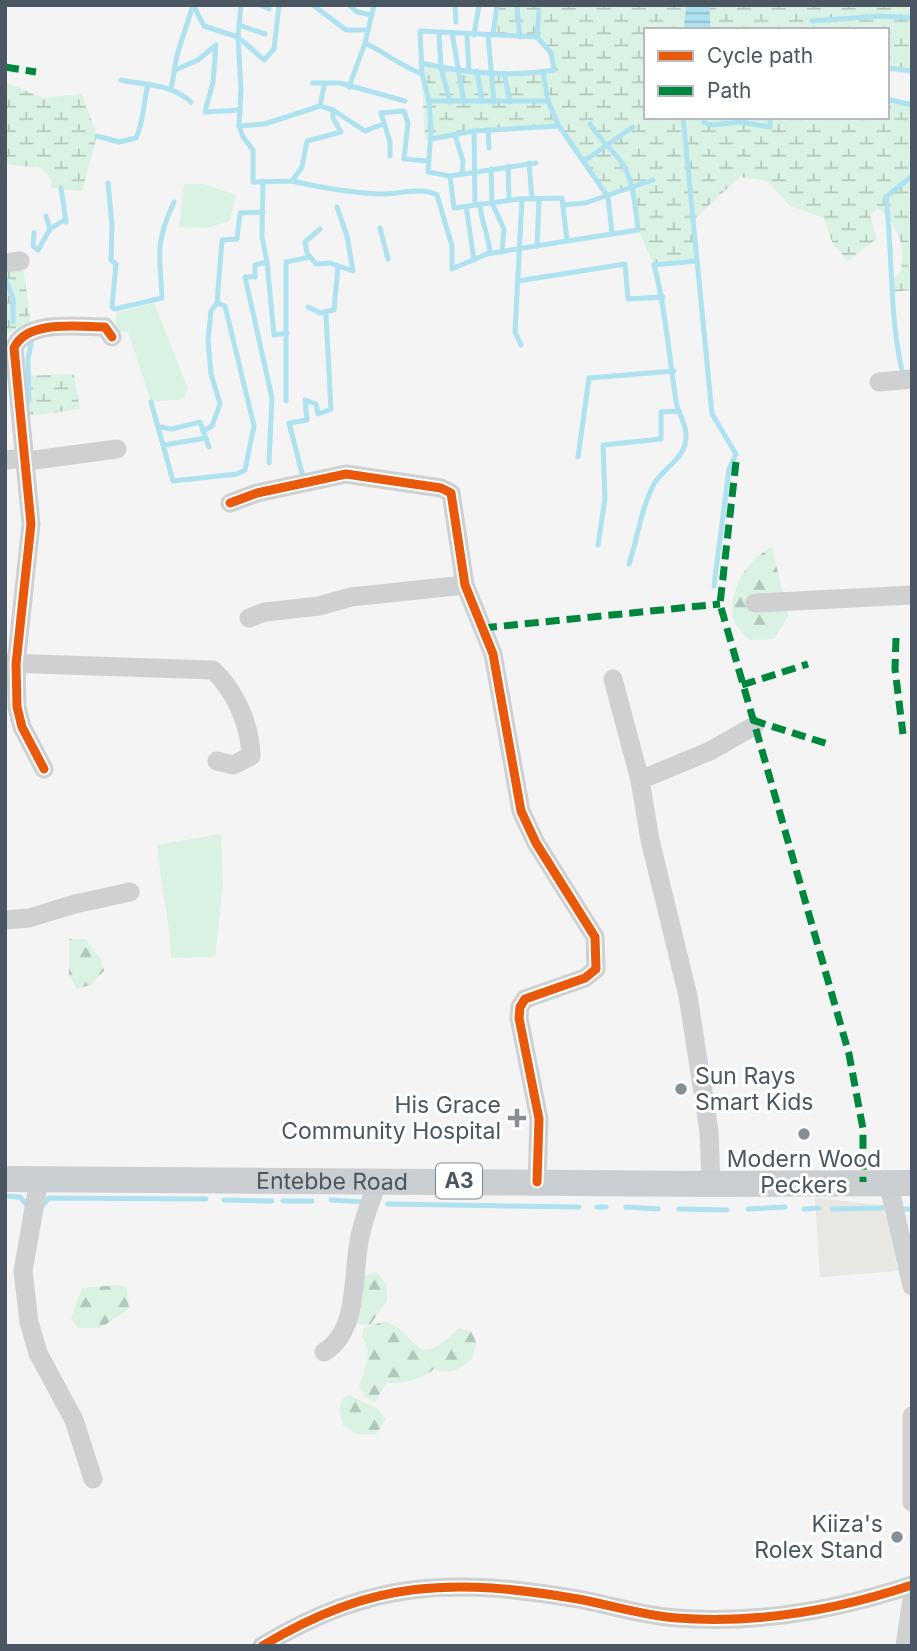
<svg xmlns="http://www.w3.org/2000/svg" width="917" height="1651" viewBox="0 0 917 1651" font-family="Inter,sans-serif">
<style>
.commercial{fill:#e8e7e3}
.grass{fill:#d9f2e3}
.forest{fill:url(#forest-firs)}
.wetland{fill:url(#wetland-marsh)}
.water{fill:url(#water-rules)}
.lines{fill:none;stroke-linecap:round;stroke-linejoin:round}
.stream{stroke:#aee2f0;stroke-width:5}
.minor{stroke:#ced0d2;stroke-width:19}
.major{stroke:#caced1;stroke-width:26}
.quiet{stroke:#00873e;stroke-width:7;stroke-dasharray:14 7;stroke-linecap:butt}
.cycleway-casing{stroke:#fff;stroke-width:13}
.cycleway{stroke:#e8590c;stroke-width:9}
.poi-dot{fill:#868d94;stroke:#fff;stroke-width:2.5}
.labels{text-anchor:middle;stroke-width:6;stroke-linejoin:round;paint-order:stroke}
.shield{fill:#fff;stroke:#808990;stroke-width:2}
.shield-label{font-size:21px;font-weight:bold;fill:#4a5661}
.poi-label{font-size:23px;fill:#4a5661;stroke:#fff;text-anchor:end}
.street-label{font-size:23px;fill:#4a5661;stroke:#fff}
</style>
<defs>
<pattern id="forest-firs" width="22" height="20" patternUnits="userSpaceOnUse" patternTransform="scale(1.75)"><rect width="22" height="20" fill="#d9f2e3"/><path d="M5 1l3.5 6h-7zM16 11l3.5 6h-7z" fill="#b2c7bb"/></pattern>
<pattern id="wetland-marsh" width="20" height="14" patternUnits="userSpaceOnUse" patternTransform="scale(1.75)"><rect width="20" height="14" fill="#d9f2e3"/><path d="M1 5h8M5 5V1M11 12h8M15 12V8" fill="none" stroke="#b2c7bb"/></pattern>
<pattern id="water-rules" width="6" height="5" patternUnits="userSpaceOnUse" patternTransform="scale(1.75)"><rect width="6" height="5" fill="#aee2f0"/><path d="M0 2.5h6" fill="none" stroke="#90bac6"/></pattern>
</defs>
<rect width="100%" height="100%" fill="#f4f4f4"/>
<polygon class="commercial" points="815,1198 883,1205 898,1271 820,1277"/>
<g class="grass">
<polygon points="184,184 203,184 236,195 230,221 205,228 179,227"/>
<polygon points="154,303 188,389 183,399 151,402 128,332 116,332 116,313"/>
<path d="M221,834l2,52 -8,71 -44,1c-1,-39 -11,-75 -14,-113z"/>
</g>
<g class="forest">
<path d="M772,547l16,69 -14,23 -25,1c-5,-6 -15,-15 -16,-23 -5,-28 15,-58 39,-70z"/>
<polygon points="69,939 85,939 101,959 104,971 90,985 77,989 69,975"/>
<polygon points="376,1272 387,1285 387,1301 370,1325 356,1324 353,1314 359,1278"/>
<polygon points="119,1285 127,1288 129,1309 100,1328 78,1328 71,1318 82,1288"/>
<path d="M385,1321c37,14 27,53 74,7l13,4 4,10 -4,17c-14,10 -22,17 -38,10 -12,11 -32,15 -48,14l-11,19 -10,-5 -6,-11c7,-16 14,-34 3,-49l2,-9z"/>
<path d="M349,1395l29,14 8,10 -10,15h-19l-14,-9c-3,-13 -8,-23 6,-30z"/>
</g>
<g class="wetland">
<path d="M497,5h189l-2,25h-38v87h241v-18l25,6v185l-20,2v-13l8,-6c7,-29 -2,-46 -22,-65l-8,7 7,24 -29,22 -15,-17 -9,-26 -34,-12 -23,-25 -27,-4 -47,43 4,41 -43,4 -16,-35 -7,-44 -23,11 -52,-77 3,6 -85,5 -49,9 -4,-77c42,10 90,15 133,7l-3,-17 -14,-16 -44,-2z"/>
<polygon points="709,5 912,5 912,71 887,68 887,30 711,30"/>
<polygon points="5,82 43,98 82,94 97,136 82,191 51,188 52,179 40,168 5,164"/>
<polygon points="23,266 31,326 5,334 5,267"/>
<polygon points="74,374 80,409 24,417 20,376"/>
</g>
<polygon class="water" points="686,5 709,5 711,30 684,30"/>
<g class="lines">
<g class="stream">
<polyline points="193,5 204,26 238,37 264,60 274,49 279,5"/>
<polyline points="241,5 238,37 241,90 239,126 265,124 320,106 324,86"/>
<polyline points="260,5 269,9"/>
<polyline points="313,5 346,30 368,30"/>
<polyline points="349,5 357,12 372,15"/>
<polyline points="455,5 456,22"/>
<polyline points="517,5 520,37"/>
<polyline points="812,21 881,16 912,18"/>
<polyline points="239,25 265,34"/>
<polyline points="439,33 441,68 450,102"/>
<polyline points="452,33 464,102"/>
<polyline points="467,35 469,71"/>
<polyline points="474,35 479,5"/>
<polyline points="488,35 494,102"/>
<polyline points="493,35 497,5"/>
<path d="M365,43c21,10 36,23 57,31"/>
<path d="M421,63c43,10 90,14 133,7l-3,-17 -14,-16"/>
<polyline points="887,68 912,71"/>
<polyline points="175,70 198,60 216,45 213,82 205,112 240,110"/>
<polyline points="477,71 482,101"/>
<polyline points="504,73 510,102"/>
<path d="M121,80c26,6 49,3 70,22"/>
<polyline points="313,83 340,83 405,101"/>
<polyline points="349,87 365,43 374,5"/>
<polyline points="171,89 177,55 193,5"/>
<polyline points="887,99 912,105"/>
<polyline points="429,101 548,101 543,72"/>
<polyline points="320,106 333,110 365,131 383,124"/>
<polyline points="683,117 712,414 736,454 729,469 714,586"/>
<polyline points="704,117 704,122 711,125 741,122 770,127 770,117"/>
<polyline points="239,126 243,137 253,150 253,182 292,181 302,167 307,141 341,132 333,118 333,110"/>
<polyline points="559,126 608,197 612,233"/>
<polyline points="488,130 489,148"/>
<polyline points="474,131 475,205"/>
<polyline points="455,135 463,161 462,174"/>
<path d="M97,136l22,6 17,-4c8,-17 7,-35 12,-53"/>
<polyline points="431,139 474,131 559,126 548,101"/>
<polyline points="390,156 390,142 381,113 404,111 408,123 404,159 429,161"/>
<polyline points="584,161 633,127"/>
<polyline points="529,163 532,199"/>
<polyline points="508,166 509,200"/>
<polyline points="491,169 492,203 504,229 502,252"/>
<polyline points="450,176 536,163"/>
<polyline points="263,181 262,237 267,262 255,265 255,277 245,277 272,398 269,463"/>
<path d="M292,181c29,7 56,11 86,13 19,1 42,-8 59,1l15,51v23l35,-15 80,-13 -5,-43 -43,1 -65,9 -4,-32 -22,-4 3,-40 -2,-31 -7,-27 -2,-43 117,6 2,-26"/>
<path d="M108,183l4,41 -1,36 5,4 -4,43 3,2 47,-11c-2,-45 -8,-52 12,-96"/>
<polyline points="61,188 66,222"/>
<path d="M480,204c1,18 9,32 10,49"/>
<polyline points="563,205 585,203 653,180"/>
<polyline points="466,206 474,260"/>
<polyline points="46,216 50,229 66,219"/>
<polyline points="380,228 388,259"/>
<polyline points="320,229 305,242 307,253 316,264 330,263 353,271 347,236 337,207"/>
<polyline points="34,233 33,246 38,250 50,229"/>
<path d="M567,241l71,-11c-3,-23 -4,-53 -19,-71 -10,-12 -20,-21 -29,-35"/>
<polyline points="537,246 539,199"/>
<polyline points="267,262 274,335 287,333"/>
<polyline points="5,278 13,298 13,322"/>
<polyline points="518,281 625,264 628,299 663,297"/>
<polyline points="308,307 320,313 334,310 338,266"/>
<polyline points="521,345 515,332 522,199"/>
<path d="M903,375c-14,-58 -10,-118 -17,-178l26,-21"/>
<polyline points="29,401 28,359 32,338"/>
<polyline points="286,401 286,262 310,257"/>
<polyline points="151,402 173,481 237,474 245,470 254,426 225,306 217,303 222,240 237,239 240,213 263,212"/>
<polyline points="160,427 172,429 200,422 209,447"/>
<polyline points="203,431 212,426 220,404 211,374 208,340 211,311 217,303"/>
<polyline points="164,445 206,438"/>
<polyline points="578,457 589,378 674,371"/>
<polyline points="302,473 289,423 307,420 305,400 316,404 318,414 331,409 326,315"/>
<polyline points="598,545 605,498 603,445 661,439 661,412 679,411"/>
<path d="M629,564c9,-27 12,-56 25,-80 10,-17 32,-25 32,-48 1,-11 -9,-24 -10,-35 -7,-44 -10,-91 -22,-136l43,-4"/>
<polyline points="5,1196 20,1197 27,1205"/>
<polyline points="224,1200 272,1201"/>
<polyline points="331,1200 364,1202"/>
<polyline points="283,1201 312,1201"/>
<polyline points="388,1204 579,1207"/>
<polyline points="42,1206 49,1198 206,1199"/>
<polyline points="597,1207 606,1207"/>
<polyline points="626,1207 658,1209"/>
<polyline points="679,1209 727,1210"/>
<polyline points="748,1209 785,1207"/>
<polyline points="804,1209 819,1208"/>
<polyline points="832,1209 882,1208"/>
<polyline points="898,1209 912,1209"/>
</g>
<g class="minor">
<polyline points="5,263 20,261"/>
<polyline points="879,382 912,379"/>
<polyline points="5,460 26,458"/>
<polyline points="27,461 117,449"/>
<polyline points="230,503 257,493 346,474 441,488 451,493 465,585 493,654 521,811 536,843 595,937 596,969 585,978 525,999 520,1007 519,1018 539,1119 537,1182"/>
<polyline points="755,603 912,595"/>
<polyline points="249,618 265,612 319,606 351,597 465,585"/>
<path d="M6,663l207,7c23,22 37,55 38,86l-18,9 -16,-4"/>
<polyline points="613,679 640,780 650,840 688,996 709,1131 711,1184"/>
<path d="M44,769l-22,-42 -5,-20 -1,-43 15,-140 -17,-176c13,-29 65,-21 91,-21l7,10"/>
<polyline points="640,780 710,751 754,726"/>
<polyline points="5,920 29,918 75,904 130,892"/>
<polyline points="39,1180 23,1271 29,1322 38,1353 74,1420 93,1479"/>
<polyline points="888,1182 912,1286"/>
<path d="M324,1352c37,-22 27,-82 37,-120 4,-17 11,-34 17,-51"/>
<polyline points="912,1416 912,1502"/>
<path d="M262,1646c111,-67 192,-68 316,-47 33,6 66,17 99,19 79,6 160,-8 235,-33"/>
<polyline points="905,1646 912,1599"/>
</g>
<path class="major" id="s1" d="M5,1179l706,5 201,-1"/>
<g class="quiet">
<polyline points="5,67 36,72"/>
<polyline points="736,462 720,604 849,1054 863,1129 863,1182"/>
<polyline points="483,628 720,604"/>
<polyline points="896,638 895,669 903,734"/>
<polyline points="742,685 808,664"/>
<polyline points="752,720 828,744"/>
</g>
<defs>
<g id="cycleway">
<polyline points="230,503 257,493 346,474 441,488 451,493 465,585 493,654 521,811 536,843 595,937 596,969 585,978 525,999 520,1007 519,1018 539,1119 537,1182"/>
<path d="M44,769l-22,-42 -5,-20 -1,-43 15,-140 -17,-176c13,-29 65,-21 91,-21l7,10"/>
<path d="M262,1646c111,-67 192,-68 316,-47 33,6 66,17 99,19 79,6 160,-8 235,-33"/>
</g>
</defs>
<use href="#cycleway" class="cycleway-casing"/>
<use href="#cycleway" class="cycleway"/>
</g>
<g class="poi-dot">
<circle cx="681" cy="1089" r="7"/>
<path d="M513.5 1107.5h7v7h7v7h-7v7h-7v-7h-7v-7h7z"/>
<circle cx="804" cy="1134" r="7"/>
<circle cx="897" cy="1537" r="7"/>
</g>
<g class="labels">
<rect class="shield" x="436" y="1163.5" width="46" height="35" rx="5"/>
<g class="shield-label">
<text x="459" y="1188">A3</text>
</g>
<g class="poi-label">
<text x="695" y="1084" text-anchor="start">Sun Rays<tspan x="695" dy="26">Smart Kids</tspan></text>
<text x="501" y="1113">His Grace<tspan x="501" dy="26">Community Hospital</tspan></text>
<text x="804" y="1167" text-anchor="middle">Modern Wood<tspan x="804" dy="26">Peckers</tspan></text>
<text x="883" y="1532">Kiiza's<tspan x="883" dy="26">Rolex Stand</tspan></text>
</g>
<g class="street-label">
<text dy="8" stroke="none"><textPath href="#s1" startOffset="327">Entebbe Road</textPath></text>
</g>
</g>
<rect width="917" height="1651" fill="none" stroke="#4a5661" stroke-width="14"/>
<rect x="644" y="28" width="245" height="91" fill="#ffffff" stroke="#b7bbc0" stroke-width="2"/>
<rect x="658" y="51" width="35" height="10" fill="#e8590c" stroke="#b7bbc0" stroke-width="2"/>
<text x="707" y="63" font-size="21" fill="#4a5661">Cycle path</text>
<rect x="658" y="86" width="35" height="10" fill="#00873e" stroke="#b7bbc0" stroke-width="2"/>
<text x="707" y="98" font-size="21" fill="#4a5661">Path</text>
</svg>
